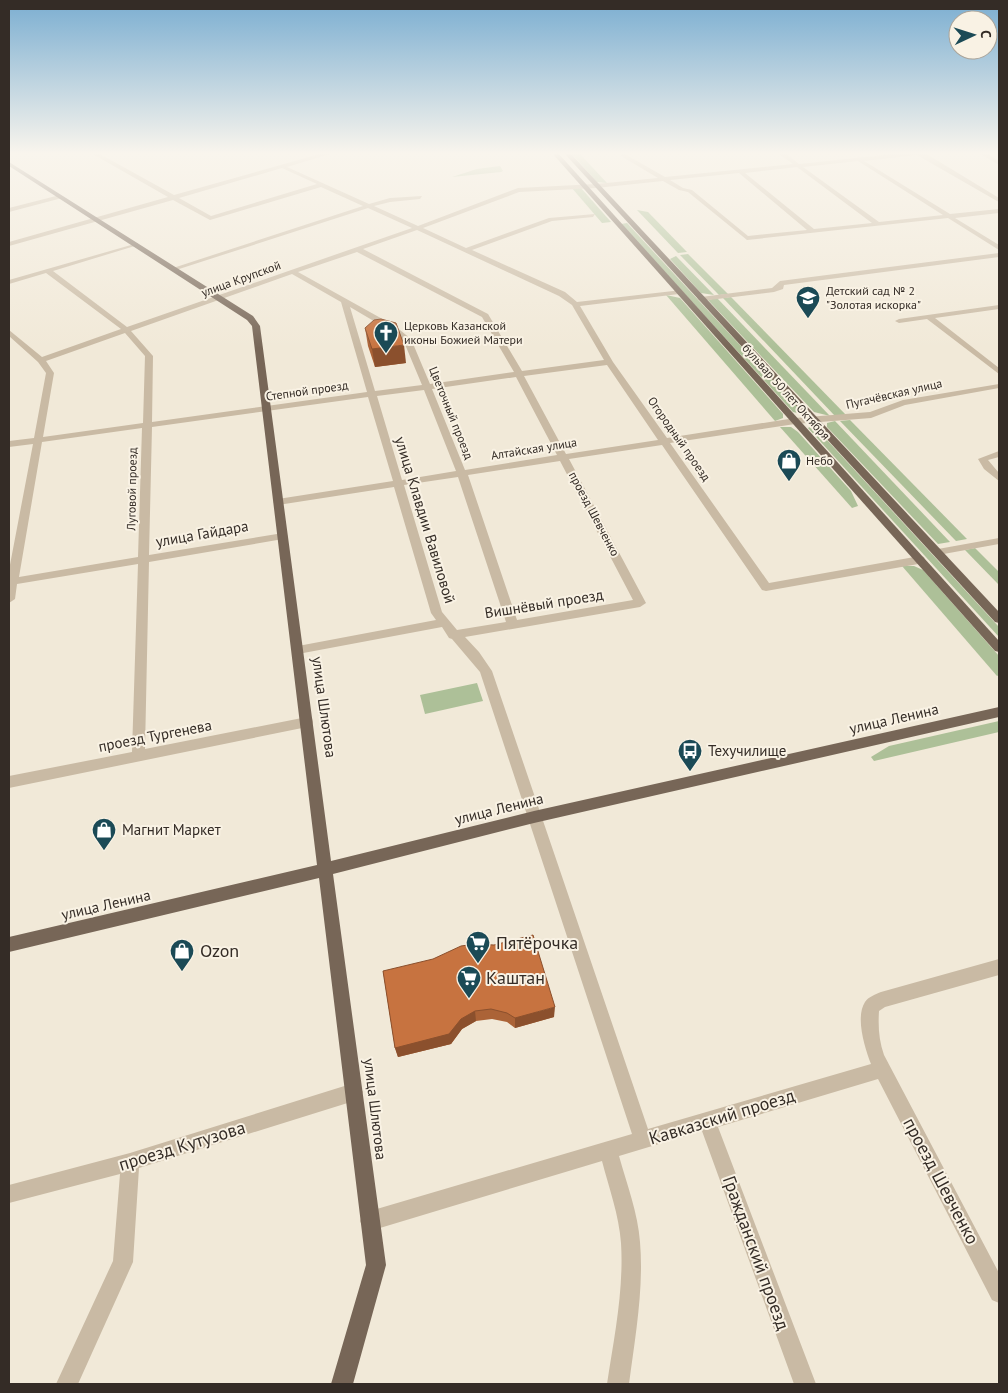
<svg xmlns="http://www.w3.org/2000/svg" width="1008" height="1393" viewBox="0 0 1008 1393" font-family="'PT Sans',sans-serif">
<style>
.green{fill:#adc098}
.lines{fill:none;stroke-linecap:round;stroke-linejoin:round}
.minor{fill:#c9baa4;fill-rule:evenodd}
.major{fill:#776657;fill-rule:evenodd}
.wall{fill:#ab6337}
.shaded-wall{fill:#8b502d}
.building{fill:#c77340;stroke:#8b502d}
.labels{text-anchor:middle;stroke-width:4;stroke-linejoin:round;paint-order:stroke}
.far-street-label{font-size:12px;fill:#342c26;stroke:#f9f2e4}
.far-poi-label{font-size:12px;fill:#342c26;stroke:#f9f2e4;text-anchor:start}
.street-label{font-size:15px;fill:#342c26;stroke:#f9f2e4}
.poi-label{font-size:15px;fill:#342c26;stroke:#f9f2e4;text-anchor:start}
.near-poi-label{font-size:18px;fill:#342c26;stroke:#f9f2e4;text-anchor:start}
.near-street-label{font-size:18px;fill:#342c26;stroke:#f9f2e4}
</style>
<rect width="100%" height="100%" fill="#f1e9d8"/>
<g class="green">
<polygon points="571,153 579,153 607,183 597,182"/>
<polygon points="500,166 503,171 501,172 452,177 477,169"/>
<polygon points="571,187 581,188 611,222 602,223"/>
<polygon points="637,210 648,212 687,252 678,253"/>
<polygon points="627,223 801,411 802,414 793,412 621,224"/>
<polygon points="688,254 728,294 719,295 680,255"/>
<polygon points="676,256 714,295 701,293 670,259"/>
<polygon points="666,295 680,298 783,414 783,418 775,421"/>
<polygon points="731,297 847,416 835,416 723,298"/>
<polygon points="717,298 830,416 814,412 708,300"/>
<polygon points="850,420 967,539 956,541 840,421"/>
<polygon points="835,421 950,542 938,544 827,427 827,423"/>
<polygon points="811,426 815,427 999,627 999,637 808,428"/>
<polygon points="780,427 791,427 798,432 851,491 858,506 852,508"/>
<polygon points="975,548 999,572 999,585 965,550"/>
<polygon points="902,566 914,566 923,570 999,656 999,675 997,676"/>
<polygon points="477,683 483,701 425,714 420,695"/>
<polygon points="999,721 999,732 874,761 871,757 889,746"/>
</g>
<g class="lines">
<g class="minor">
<path d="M91,153h7l76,42 149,-42h10l-46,14 82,37 21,-6 32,-2 -2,3 -30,3 -16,4 44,20 100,-38 78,-4 62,-6 -37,-22 2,-3 42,24 128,-13 -15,-11h7l14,11 104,-11h22l74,45v4l-2,-1 -80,-46 -53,6 86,53 49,-5v4l-44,5 44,27v5l-51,-32 -201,22 -59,-48 -9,-2 -16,-9 -67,7 -77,4 -96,36 43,20 83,-30 46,-4 -2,3 -41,4 -80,29 93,42 12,10 105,-12 1,2 -4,2 -99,12 33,56 54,76 128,-20 75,-6 33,-12 96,-16v4l-94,17 -34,13 -76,6 -125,19 99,140 151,-27 4,1 1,3 -1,3 -158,28 -4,-1 -100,-145 -93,14 77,144 -6,4 -175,30 14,15 13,19 156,458 223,-65c-6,-15 -16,-47 -6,-62 3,-5 11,-8 16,-10l118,-33v16l-114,32 -6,4c-1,16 0,30 5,44l115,218v30l-7,-3 -114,-221 -160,48 98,257h-22l-92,-253 -83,25c8,29 19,57 21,86 4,47 -5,96 -11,142h-22c7,-46 17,-94 14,-141 -2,-28 -12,-55 -19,-82l-232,70 -7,-3 -3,-7 3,-7 7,-3 262,-77 -152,-462 -28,-33 -3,-1 -7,-11 -144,27 -6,-4 6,-4 138,-26 -5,-7 -37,-126 -116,18 -5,-3 5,-3 115,-18 -25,-84 -216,30 -3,128 134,-22 5,3 -5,3 -134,23 -4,187 162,-32 5,1 1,4 -1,4 -303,62v-12l123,-24 6,-188 -121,20 -2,15 -6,4v-33l24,-126 -24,3v-6l25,-3 12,-65 -8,-11 -29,-26v-6l33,27 79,-28 -75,-56 -37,11v-4l129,-37v2l-85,26 74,56 285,-99 -44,-20 -192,62 -6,-1 193,-63 -42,-19 -111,33 -37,-20 -164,46v-4l159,-45zM858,161l85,54 -64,7 -76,-55zM797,167l75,56 -58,6 -69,-56zM282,168l35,16 -106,32 -32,-18zM739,173l68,57 -59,6 -56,-46 -9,-2 -13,-8zM417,230l142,66 13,9 32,55 -82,11 -34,-57 -125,-65zM357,252l125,65 32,55 -84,12 -19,-45 -16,-13 -97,-54zM292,274l49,28 26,90 -215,30 1,-66 -22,-25zM350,307l39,23 15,12 18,43 -47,6zM125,333l20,23 -2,67 -100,14 11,-64 -8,-12zM607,365l51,75 -92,14 -42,-78zM516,377l41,78 -92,15 -33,-81zM424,390l32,81 -54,9 -25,-84zM142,428l-4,129 -119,20 23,-135zM560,461l73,139 -116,20 -49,-145zM458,477l48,145 -49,8 -15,-18 -38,-127z"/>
<polygon points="979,153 986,153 999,161 999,165"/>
<polygon points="60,195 62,198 9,212 9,208"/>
<polygon points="999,253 999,257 784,285 783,289 774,292 701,301 697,299 701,297 772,288 780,281"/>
<polygon points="999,305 999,309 935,318 999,368 999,374 927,319 899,323 895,321 899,319"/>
<polygon points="999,451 999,457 988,460 999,473 999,481 984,469 978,459"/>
<polygon points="999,538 999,544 938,555 933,552 938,549"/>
<polygon points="354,1083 360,1086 363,1092 360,1098 354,1101 139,1168 133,1262 78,1384 56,1384 113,1261 120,1174 9,1203 9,1185 130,1153"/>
</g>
<g class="major">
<polygon points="552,153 558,153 999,641 999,652 995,651"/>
<polygon points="564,153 570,153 999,612 999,623 995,622"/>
<polygon points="9,162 253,316 260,326 331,861 534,811 999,707 999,717 534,823 333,874 386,1265 353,1384 331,1384 366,1265 319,878 9,952 9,937 317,865 252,326 247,320 9,166"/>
</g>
</g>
<g class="wall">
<polygon points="365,328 406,363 375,367 368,346"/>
<polygon points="383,971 554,1017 515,1028 507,1022 492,1019 476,1021 462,1029 451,1044 398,1057 395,1048"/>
</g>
<g class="shaded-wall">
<polygon points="404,345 406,363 375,367 372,349"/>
<polygon points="555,1007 554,1017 515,1028 515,1018"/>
<polygon points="475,1011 476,1021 462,1029 451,1044 398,1057 395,1048 461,1019"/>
</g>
<g class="building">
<polygon points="381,319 396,323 404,345 372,349 365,328 374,320"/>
<polygon points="533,935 555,1007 515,1018 507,1013 491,1009 475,1011 461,1019 449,1034 395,1048 383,971 433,959 461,946 475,944 494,945"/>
</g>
<linearGradient id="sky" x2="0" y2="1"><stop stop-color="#7baed1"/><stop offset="0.44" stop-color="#f9f5ed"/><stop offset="1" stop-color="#f9f5ed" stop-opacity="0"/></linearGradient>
<rect width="1008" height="348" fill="url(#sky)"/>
<defs>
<symbol id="school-pin" viewBox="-11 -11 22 30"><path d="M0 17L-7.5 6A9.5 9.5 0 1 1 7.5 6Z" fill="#1b4a56" stroke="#f9f2e4"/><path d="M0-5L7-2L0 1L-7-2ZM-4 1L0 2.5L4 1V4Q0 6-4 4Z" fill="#fff"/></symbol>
<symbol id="church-pin" viewBox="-11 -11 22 30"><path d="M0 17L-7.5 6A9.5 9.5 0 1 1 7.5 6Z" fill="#1b4a56" stroke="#f9f2e4"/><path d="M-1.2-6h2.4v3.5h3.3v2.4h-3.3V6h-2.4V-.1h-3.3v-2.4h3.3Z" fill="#fff"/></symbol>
<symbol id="shop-pin" viewBox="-11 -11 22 30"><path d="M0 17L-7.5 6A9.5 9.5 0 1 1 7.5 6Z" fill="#1b4a56" stroke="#f9f2e4"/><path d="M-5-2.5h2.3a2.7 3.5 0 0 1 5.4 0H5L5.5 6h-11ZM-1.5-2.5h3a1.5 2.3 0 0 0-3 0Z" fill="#fff"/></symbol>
<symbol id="bus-pin" viewBox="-11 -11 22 30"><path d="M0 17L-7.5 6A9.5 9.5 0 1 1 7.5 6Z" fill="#1b4a56" stroke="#f9f2e4"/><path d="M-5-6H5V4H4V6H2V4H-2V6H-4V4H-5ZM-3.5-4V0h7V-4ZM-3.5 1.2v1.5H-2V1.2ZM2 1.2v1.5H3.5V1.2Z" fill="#fff"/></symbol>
<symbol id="supermarket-pin" viewBox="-11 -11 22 30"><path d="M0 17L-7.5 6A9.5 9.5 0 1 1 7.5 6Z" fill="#1b4a56" stroke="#f9f2e4"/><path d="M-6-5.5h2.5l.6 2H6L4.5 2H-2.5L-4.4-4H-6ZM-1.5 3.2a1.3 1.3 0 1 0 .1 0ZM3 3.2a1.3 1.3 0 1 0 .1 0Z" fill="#fff"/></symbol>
</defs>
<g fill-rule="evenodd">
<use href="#school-pin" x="794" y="284" width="28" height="38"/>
<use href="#church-pin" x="372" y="319" width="28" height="38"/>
<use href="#shop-pin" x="775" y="447" width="28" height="38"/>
<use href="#bus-pin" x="676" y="737" width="28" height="38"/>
<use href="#shop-pin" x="90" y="816" width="28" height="38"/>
<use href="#supermarket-pin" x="464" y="929" width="28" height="38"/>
<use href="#shop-pin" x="168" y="937" width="28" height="38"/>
<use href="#supermarket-pin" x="455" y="964" width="28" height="38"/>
</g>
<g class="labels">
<g class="far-street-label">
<text transform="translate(241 279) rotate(-20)" y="4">улица Крупской</text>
<text transform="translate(307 391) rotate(-8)" y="4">Степной проезд</text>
<text transform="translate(786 392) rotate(48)" y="4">бульвар 50 лет Октября</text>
<text transform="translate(894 394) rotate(-13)" y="4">Пугачёвская улица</text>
<text transform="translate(451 413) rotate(68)" y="4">Цветочный проезд</text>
<text transform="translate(679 439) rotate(55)" y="4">Огородный проезд</text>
<text transform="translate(534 449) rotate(-9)" y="4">Алтайская улица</text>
<text transform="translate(132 489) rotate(-89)" y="4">Луговой проезд</text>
<text transform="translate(594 514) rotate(62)" y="4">проезд Шевченко</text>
</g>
<g class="far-poi-label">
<text x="826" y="295">Детский сад № 2<tspan x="826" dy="14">"Золотая искорка"</tspan></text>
<text x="404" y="330">Церковь Казанской<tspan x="404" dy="14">иконы Божией Матери</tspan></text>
<text x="806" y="465">Небо</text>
</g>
<g class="street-label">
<text transform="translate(425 520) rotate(73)" y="5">улица Клавдии Вавиловой</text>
<text transform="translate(202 534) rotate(-10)" y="5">улица Гайдара</text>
<text transform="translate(544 604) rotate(-9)" y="5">Вишнёвый проезд</text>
<text transform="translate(324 707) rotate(82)" y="5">улица Шлютова</text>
<text transform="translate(894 719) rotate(-13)" y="5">улица Ленина</text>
<text transform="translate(155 736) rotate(-11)" y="5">проезд Тургенева</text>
<text transform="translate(499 809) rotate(-14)" y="5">улица Ленина</text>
<text transform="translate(106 905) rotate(-13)" y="5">улица Ленина</text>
<text transform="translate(375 1109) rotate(83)" y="5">улица Шлютова</text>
</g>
<g class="poi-label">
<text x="708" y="756">Техучилище</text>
<text x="122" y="835">Магнит Маркет</text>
</g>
<g class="near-poi-label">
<text x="496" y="949">Пятёрочка</text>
<text x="200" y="957">Ozon</text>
<text x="486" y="984">Каштан</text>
</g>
<g class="near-street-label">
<text transform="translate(722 1117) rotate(-17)" y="6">Кавказский проезд</text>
<text transform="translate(182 1146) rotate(-17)" y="6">проезд Кутузова</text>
<text transform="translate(941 1181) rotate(62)" y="6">проезд Шевченко</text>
<text transform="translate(756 1253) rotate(70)" y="6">Гражданский проезд</text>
</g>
</g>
<rect width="1008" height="1393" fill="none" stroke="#342c26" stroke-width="20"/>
<g transform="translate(973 35) rotate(86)"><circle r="24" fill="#f9f2e4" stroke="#aaa398"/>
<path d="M0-4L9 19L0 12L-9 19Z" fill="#1b4a56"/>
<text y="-8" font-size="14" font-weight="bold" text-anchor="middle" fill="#342c26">С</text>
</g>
</svg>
